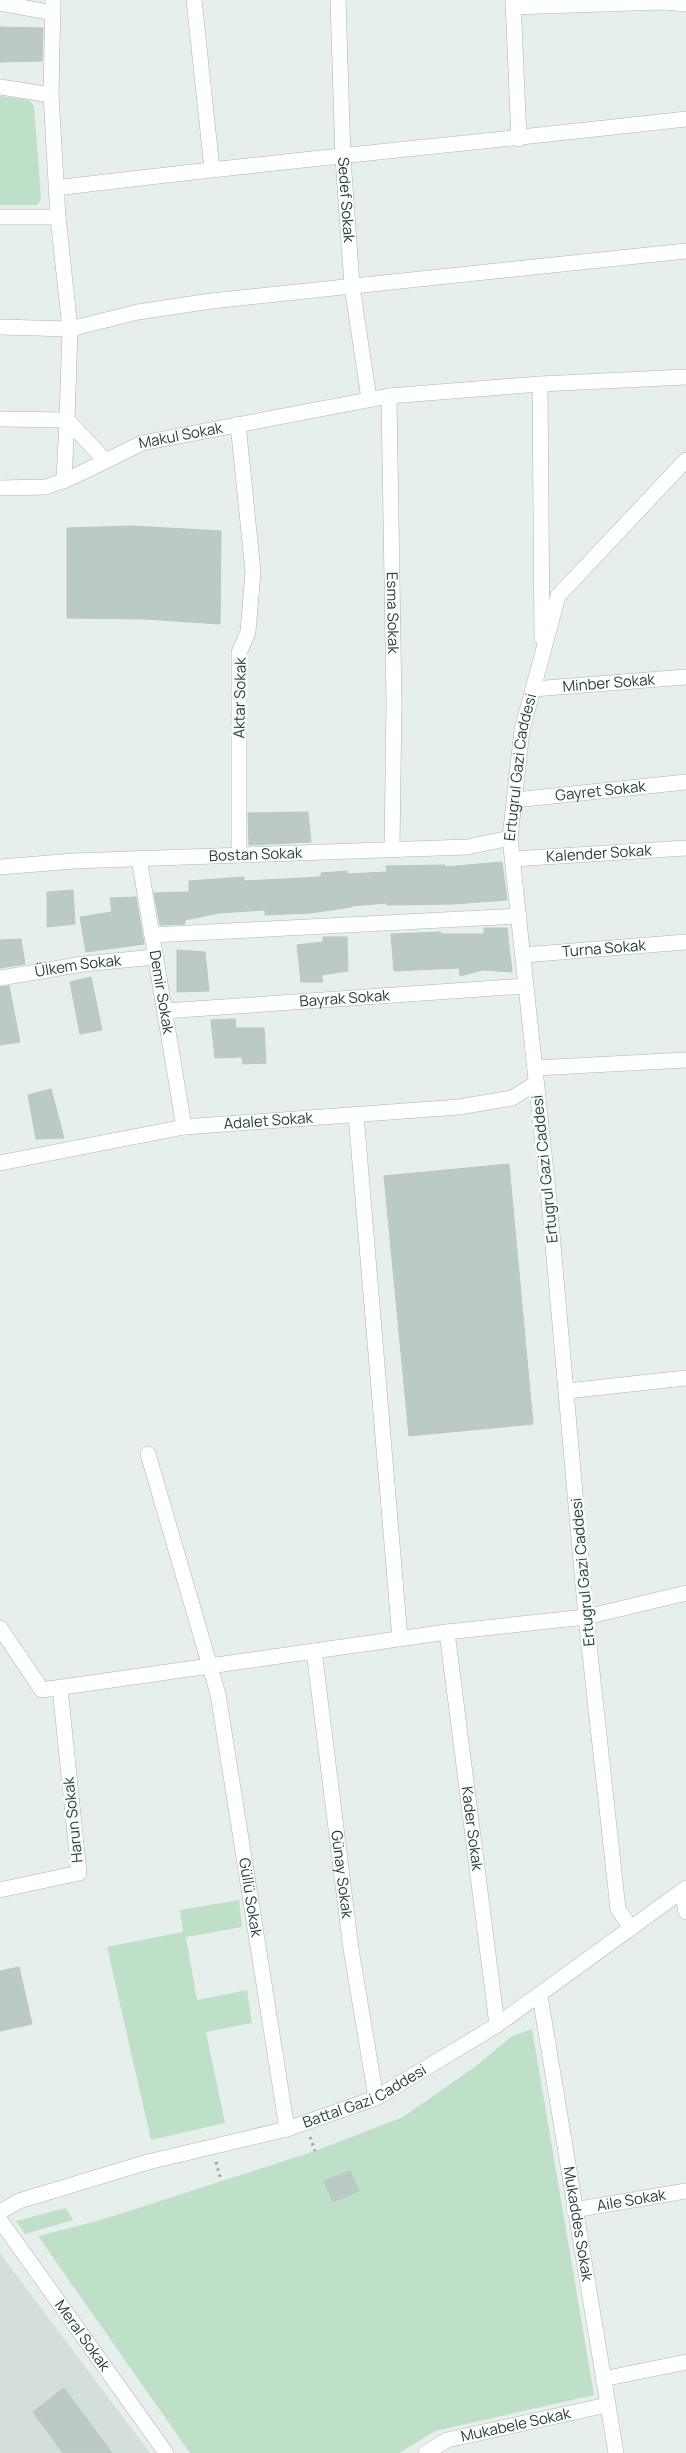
<svg xmlns="http://www.w3.org/2000/svg" width="686" height="2453" viewBox="0 0 686 2453" font-family="Manrope,sans-serif">
<style>
.built{fill:#d4dfda}
.green{fill:#bfe0c8}
.building{fill:#bbcac4;stroke:#b8c9c2}
.lines{fill:none;stroke-linecap:round;stroke-linejoin:round}
.street-casing{stroke:#a8b8b2;stroke-width:16}
.secondary-casing{stroke:#a4bbb3;stroke-width:16}
.path{stroke:#86b3a5;stroke-width:3;stroke-dasharray:2.5 4;stroke-linecap:butt}
.street{stroke:#fff;stroke-width:15}
.secondary{stroke:#fff;stroke-width:15}
.labels{text-anchor:middle;stroke-width:5;stroke-linejoin:round;paint-order:stroke}
.street-label{font-size:15px;fill:#24423a;stroke:#f7fbf9}
</style>
<rect width="100%" height="100%" fill="#e6efeb"/>
<polygon class="built" points="0,2253 35,2300 150,2453 0,2453"/>
<g class="green">
<polygon points="0,96 29,100 34,106 41,199 37,205 0,205"/>
<polygon points="239,1900 242,1927 186,1937 197,2000 247,1990 252,2023 206,2032 225,2123 151,2140 107,1947 183,1932 180,1910"/>
<polygon points="532,2029 594,2395 435,2431 399,2453 190,2453 38,2236 101,2220 315,2151 403,2117 476,2066 512,2036"/>
<polygon points="66,2208 73,2220 25,2234 16,2221"/>
</g>
<g class="building">
<polygon points="0,27 43,28 42,61 0,62"/>
<polygon points="132,526 221,531 220,624 146,619 67,618 67,528"/>
<polygon points="308,812 311,842 249,845 248,813"/>
<polygon points="502,862 507,900 453,904 387,905 387,903 351,906 351,907 310,913 265,915 265,910 219,913 185,920 185,924 160,925 154,893 189,892 189,881 244,877 244,881 321,877 321,873 347,871 347,874 387,872 386,866 445,865 445,867"/>
<polygon points="73,890 75,924 47,927 47,892"/>
<polygon points="136,897 144,944 86,952 80,917 112,912 110,898"/>
<polygon points="484,928 507,928 512,972 483,970 460,976 459,968 394,971 391,934 441,932 441,934 484,934"/>
<polygon points="323,937 347,937 348,971 321,975 323,982 301,982 297,945 323,942"/>
<polygon points="21,939 25,964 0,968 0,940"/>
<polygon points="177,950 205,952 209,991 177,992"/>
<polygon points="91,977 102,1030 80,1034 70,982"/>
<polygon points="9,986 20,1042 0,1045 0,987"/>
<polygon points="235,1019 236,1028 264,1028 266,1063 243,1064 242,1057 215,1058 211,1020"/>
<polygon points="51,1089 64,1138 36,1139 28,1095"/>
<polygon points="509,1164 533,1424 409,1436 384,1176"/>
<polygon points="19,1967 32,2024 0,2031 0,1971"/>
<polygon points="350,2171 359,2191 333,2202 324,2181"/>
<polygon points="64,2388 112,2453 63,2453 33,2412"/>
</g>
<g class="lines">
<defs>
<g id="street">
<polyline points="53,0 51,95 58,217 70,329 67,420 105,460"/>
<polyline points="194,0 212,169"/>
<path id="s1" d="M338,0l5,158 9,128 17,113"/>
<polyline points="513,0 519,139"/>
<polyline points="0,3 53,13"/>
<polyline points="513,7 663,2 686,4"/>
<polyline points="0,87 51,95"/>
<path d="M56,188c210,-26 420,-45 630,-69"/>
<polyline points="0,217 58,217"/>
<polyline points="0,327 70,329 138,312 211,301 686,251"/>
<polyline points="540,384 542,638"/>
<polyline points="389,396 540,384 686,377"/>
<polyline points="0,419 67,420 64,481"/>
<polyline points="238,424 253,572 248,632 239,653 239,855"/>
<path id="s2" d="M0,488l46,-1 29,-11 67,-33 247,-47 5,308 -2,145"/>
<path id="s3" d="M533,689l153,-12"/>
<path id="s4" d="M515,800l171,-18"/>
<path id="s5" d="M139,858l45,269"/>
<path id="s6" d="M513,859l173,-11"/>
<path id="s7" d="M0,867l74,-6 393,-14 43,-9"/>
<polyline points="152,935 519,916"/>
<path id="s8" d="M523,955l163,-13"/>
<path id="s9" d="M0,978l83,-14 72,-7"/>
<path id="s10" d="M164,1011l362,-25"/>
<polyline points="535,1068 686,1060"/>
<polyline points="356,1115 400,1639"/>
<path id="s11" d="M0,1163l184,-36 275,-20 53,-9 24,-15"/>
<polyline points="567,1391 686,1378"/>
<path id="s12" d="M148,1454l70,240 69,435"/>
<polyline points="0,1628 42,1690 447,1632 586,1617 686,1593"/>
<path id="s13" d="M447,1632l50,393"/>
<path id="s14" d="M314,1651l37,298 25,149"/>
<polyline points="0,1890 79,1873 60,1688"/>
<polyline points="682,1891 686,1912"/>
<path id="s15" d="M631,1928l-13,-19 -32,-292 -37,-417 -39,-362 12,-108 36,-134 128,-136"/>
<path id="s16" d="M540,1996l76,457"/>
<path id="s17" d="M574,2210l112,-19"/>
<path id="s18" d="M0,2220l166,233"/>
<polyline points="603,2379 686,2362"/>
<path id="s19" d="M426,2453l21,-13 160,-35"/>
</g>
<g id="secondary">
<path id="s20" d="M0,2212l19,-11 129,-39 139,-33 89,-31 121,-73 189,-137"/>
</g>
</defs>
<use href="#street" class="street-casing"/>
<use href="#secondary" class="secondary-casing"/>
<g class="path">
<polyline points="310,2137 315,2151"/>
<polyline points="216,2162 221,2181"/>
</g>
<use href="#street" class="street"/>
<use href="#secondary" class="secondary"/>
</g>
<g class="labels">
<g class="street-label">
<text dy="5" stroke="none"><textPath href="#s1" startOffset="200">Sedef Sokak</textPath></text>
<text dy="5" stroke="none"><textPath href="#s2" startOffset="191">Makul Sokak</textPath></text>
<text dy="5" stroke="none"><textPath href="#s2" startOffset="620">Esma Sokak</textPath></text>
<text dy="5" stroke="none"><textPath href="#s3" startOffset="76">Minber Sokak</textPath></text>
<text transform="translate(240 698) rotate(-89)" y="5">Aktar Sokak</text>
<text dy="5" stroke="none"><textPath href="#s15" startOffset="1171">Ertugrul Gazi Caddesi</textPath></text>
<text dy="5" stroke="none"><textPath href="#s4" startOffset="86">Gayret Sokak</textPath></text>
<text dy="5" stroke="none"><textPath href="#s7" startOffset="256">Bostan Sokak</textPath></text>
<text dy="5" stroke="none"><textPath href="#s6" startOffset="86">Kalender Sokak</textPath></text>
<text dy="5" stroke="none"><textPath href="#s8" startOffset="81">Turna Sokak</textPath></text>
<text dy="5" stroke="none"><textPath href="#s9" startOffset="79">Ülkem Sokak</textPath></text>
<text dy="5" stroke="none"><textPath href="#s5" startOffset="136">Demir Sokak</textPath></text>
<text dy="5" stroke="none"><textPath href="#s10" startOffset="181">Bayrak Sokak</textPath></text>
<text dy="5" stroke="none"><textPath href="#s11" startOffset="272">Adalet Sokak</textPath></text>
<text transform="translate(545 1169) rotate(-96)" y="5">Ertugrul Gazi Caddesi</text>
<text transform="translate(583 1572) rotate(-95)" y="5">Ertugrul Gazi Caddesi</text>
<text transform="translate(73 1820) rotate(-96)" y="5">Harun Sokak</text>
<text dy="5" stroke="none"><textPath href="#s13" startOffset="198">Kader Sokak</textPath></text>
<text dy="5" stroke="none"><textPath href="#s14" startOffset="225">Günay Sokak</textPath></text>
<text dy="5" stroke="none"><textPath href="#s12" startOffset="456">Güllü Sokak</textPath></text>
<text dy="5" stroke="none"><textPath href="#s20" startOffset="384">Battal Gazi Caddesi</textPath></text>
<text dy="5" stroke="none"><textPath href="#s17" startOffset="58">Aile Sokak</textPath></text>
<text dy="5" stroke="none"><textPath href="#s16" startOffset="231">Mukaddes Sokak</textPath></text>
<text dy="5" stroke="none"><textPath href="#s18" startOffset="142">Meral Sokak</textPath></text>
<text dy="5" stroke="none"><textPath href="#s19" startOffset="95">Mukabele Sokak</textPath></text>
</g>
</g>
</svg>
